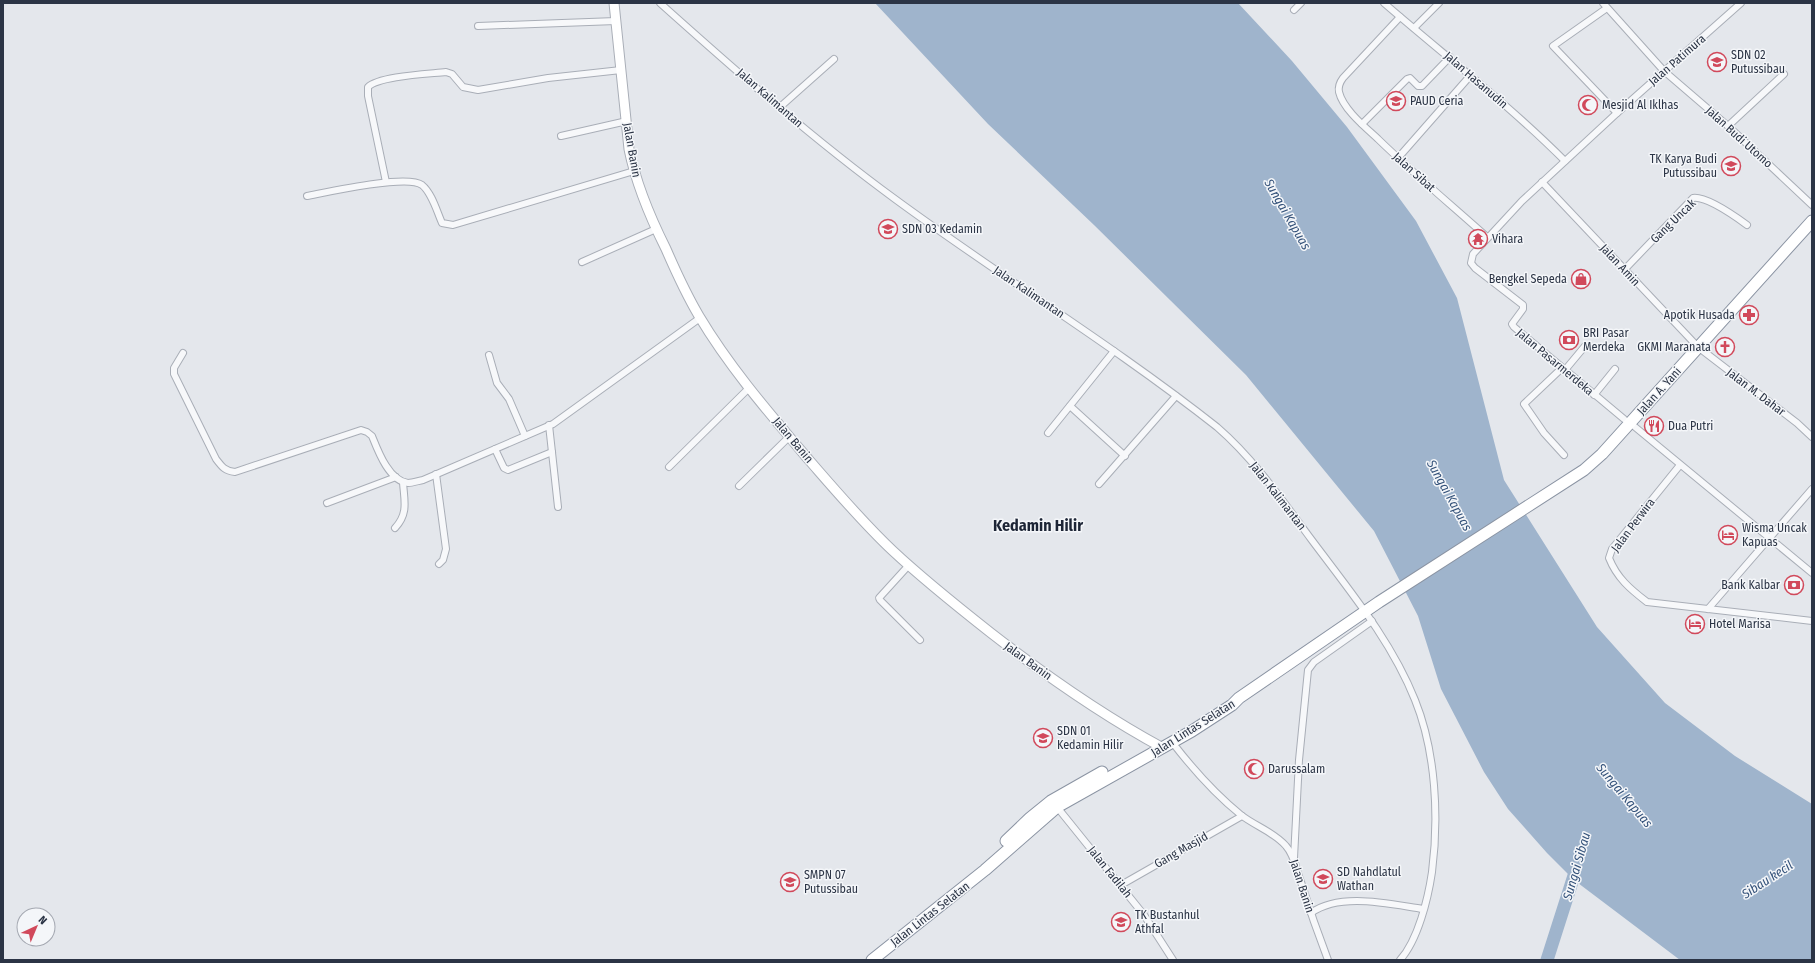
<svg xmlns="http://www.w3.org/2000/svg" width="1815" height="963" viewBox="0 0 1815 963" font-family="'Fira Sans Condensed',sans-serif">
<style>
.water{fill:#9fb4cc}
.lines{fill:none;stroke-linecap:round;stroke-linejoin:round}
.river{stroke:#9fb4cc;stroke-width:13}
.street-casing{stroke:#a9aeb7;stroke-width:8}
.secondary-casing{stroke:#a9aeb7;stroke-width:11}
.highway-casing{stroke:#8b94a3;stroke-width:13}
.street{stroke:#f7f8fa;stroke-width:6}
.secondary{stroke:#fff;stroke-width:9}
.highway{stroke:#fff;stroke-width:11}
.labels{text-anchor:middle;stroke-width:3;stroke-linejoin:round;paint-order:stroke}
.poi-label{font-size:12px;fill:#2b3445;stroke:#f4f6f9;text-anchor:start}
.street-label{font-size:12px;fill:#2b3445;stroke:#f4f6f9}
.water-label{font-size:13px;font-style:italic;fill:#34527a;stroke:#f4f6f9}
.district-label{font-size:16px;font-weight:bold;fill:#1d2536;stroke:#f4f6f9}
</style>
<rect width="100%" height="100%" fill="#e4e7ec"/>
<polygon class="water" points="875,3 1238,3 1292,61 1347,127 1416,221 1457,298 1504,480 1597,627 1665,703 1735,756 1812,804 1812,960 1680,960 1574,880 1547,853 1508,809 1484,772 1441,689 1418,616 1374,531 1246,375 1094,225 988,124"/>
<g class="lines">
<polyline class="river" points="1547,960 1578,863"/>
<defs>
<g id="street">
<path d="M660,3c76,68 153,136 235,196 106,78 218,146 322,228 37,32 65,73 94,112 38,51 80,101 104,161 21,52 24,118 17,172 -4,27 -14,68 -32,88"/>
<path d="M1384,3c60,52 124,101 181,158"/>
<polyline points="1603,3 1664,71 1728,126 1812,205"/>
<polyline points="1607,8 1553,46 1617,113"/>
<polyline points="1294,10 1301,3"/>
<path d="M1400,17l-57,61c-3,4 -5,9 -4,14 4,17 26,35 39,47 35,34 72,65 109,98"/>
<polyline points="478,26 616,21"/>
<polyline points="1414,28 1439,3"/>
<polyline points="780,107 834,59"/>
<polyline points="1362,124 1407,79 1410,78 1418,86 1422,86 1450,57"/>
<polyline points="1728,126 1784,74"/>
<polyline points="561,136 627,121"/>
<polyline points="1398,158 1470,76"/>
<path d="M386,182l-18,-86v-9c11,-11 60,-13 78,-15l6,2 11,13 15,3 70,-12 73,-8"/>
<polyline points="1542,182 1698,347 1797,423 1812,437"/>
<path d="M307,196c21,-4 100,-22 115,-11 10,8 15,27 20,38l11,2 181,-54"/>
<polyline points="582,262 656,229"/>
<path d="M1625,269l68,-71c13,-2 43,19 54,27"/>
<path d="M183,353l-9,15v6l42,85c6,8 9,12 19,13l126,-42 6,2 5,4c6,15 17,45 36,47 4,0 10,-2 15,-3l130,-56 147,-106"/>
<polyline points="489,355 497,383 509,399 525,436"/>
<polyline points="1562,368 1524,404 1544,433 1564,455"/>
<polyline points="1565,370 1585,346"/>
<polyline points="1594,395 1615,369"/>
<polyline points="1070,406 1125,456"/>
<polyline points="1624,419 1514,327 1512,324 1523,309 1523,305 1475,268 1471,263 1473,254 1522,201 1617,113 1741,3"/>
<polyline points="549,425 558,507"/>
<polyline points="1635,427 1812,573"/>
<polyline points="1048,433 1114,351"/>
<polyline points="495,449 504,468 508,470 552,452"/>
<path d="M1680,465l-68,84 -3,9c8,20 21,31 38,44l165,19"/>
<polyline points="669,467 749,388"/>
<polyline points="436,474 446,549 443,560 439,564"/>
<polyline points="1099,484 1176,396"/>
<polyline points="739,486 789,437"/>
<polyline points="327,503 396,477"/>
<path d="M395,528c14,-15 9,-28 8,-46"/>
<polyline points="909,565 879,598 880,600 920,640"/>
<polyline points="1708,609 1812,489"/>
<path d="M1172,742c20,26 43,52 69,73 14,11 33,17 45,31 9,10 10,24 15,36 8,26 17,52 27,78"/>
<polyline points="1057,807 1144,915 1173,960"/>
<polyline points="1294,858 1299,760 1308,670 1314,662 1372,621"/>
<polyline points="1121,885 1242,816"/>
<path d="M1311,913c29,-21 78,-9 112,-4"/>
</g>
<path id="secondary" d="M614,3l15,146c7,35 21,68 37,100 10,23 20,45 33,67 31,52 71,98 110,144 27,31 54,63 84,91 31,29 65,56 98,82 54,42 111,82 172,115"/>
<g id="highway">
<polyline points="1006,841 1030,818 1051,801 1102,772"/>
<polyline points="872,960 985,870 1057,807 1192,731 1232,705 1239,698 1379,602 1584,470 1602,454 1812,221"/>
</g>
</defs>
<use href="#street" class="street-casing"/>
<use href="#secondary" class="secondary-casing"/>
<use href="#highway" class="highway-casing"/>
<use href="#street" class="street"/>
<use href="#secondary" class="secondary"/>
<use href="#highway" class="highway"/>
</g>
<defs>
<symbol id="school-ring" viewBox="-11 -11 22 22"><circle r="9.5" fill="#f4f6f9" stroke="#d1495b" stroke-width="1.5"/><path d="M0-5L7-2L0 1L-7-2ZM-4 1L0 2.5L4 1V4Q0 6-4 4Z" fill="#d1495b"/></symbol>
<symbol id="mosque-ring" viewBox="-11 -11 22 22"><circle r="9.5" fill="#f4f6f9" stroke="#d1495b" stroke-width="1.5"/><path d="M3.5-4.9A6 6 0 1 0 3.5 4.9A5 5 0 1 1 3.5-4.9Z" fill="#d1495b"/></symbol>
<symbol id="temple-ring" viewBox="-11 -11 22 22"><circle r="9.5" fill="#f4f6f9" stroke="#d1495b" stroke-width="1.5"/><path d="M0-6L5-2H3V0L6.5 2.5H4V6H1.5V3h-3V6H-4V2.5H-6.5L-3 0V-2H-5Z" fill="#d1495b"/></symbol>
<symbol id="shop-ring" viewBox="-11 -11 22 22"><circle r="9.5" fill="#f4f6f9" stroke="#d1495b" stroke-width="1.5"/><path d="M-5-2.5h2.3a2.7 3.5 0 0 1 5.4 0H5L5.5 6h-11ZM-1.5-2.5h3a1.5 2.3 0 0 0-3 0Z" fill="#d1495b"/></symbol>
<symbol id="pharmacy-ring" viewBox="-11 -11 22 22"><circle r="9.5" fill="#f4f6f9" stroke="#d1495b" stroke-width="1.5"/><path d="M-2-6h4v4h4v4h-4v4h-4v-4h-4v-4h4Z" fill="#d1495b"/></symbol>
<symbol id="bank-ring" viewBox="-11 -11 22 22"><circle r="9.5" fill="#f4f6f9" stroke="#d1495b" stroke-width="1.5"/><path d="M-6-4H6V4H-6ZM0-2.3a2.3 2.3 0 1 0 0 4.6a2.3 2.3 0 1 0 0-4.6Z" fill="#d1495b"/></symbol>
<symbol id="church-ring" viewBox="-11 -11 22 22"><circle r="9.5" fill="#f4f6f9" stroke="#d1495b" stroke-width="1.5"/><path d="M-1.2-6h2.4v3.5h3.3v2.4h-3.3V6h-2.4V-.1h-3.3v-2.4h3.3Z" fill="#d1495b"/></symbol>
<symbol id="restaurant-ring" viewBox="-11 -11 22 22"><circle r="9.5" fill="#f4f6f9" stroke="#d1495b" stroke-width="1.5"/><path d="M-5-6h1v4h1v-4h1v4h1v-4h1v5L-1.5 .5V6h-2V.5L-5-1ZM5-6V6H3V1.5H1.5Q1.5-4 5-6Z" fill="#d1495b"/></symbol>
<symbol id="hotel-ring" viewBox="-11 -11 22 22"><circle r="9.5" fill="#f4f6f9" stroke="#d1495b" stroke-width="1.5"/><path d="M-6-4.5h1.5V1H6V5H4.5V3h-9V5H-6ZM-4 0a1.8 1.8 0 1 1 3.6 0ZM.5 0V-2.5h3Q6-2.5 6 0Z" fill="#d1495b"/></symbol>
</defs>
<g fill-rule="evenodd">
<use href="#school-ring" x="1706" y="51" width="22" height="22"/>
<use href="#school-ring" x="1385" y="90" width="22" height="22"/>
<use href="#mosque-ring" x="1577" y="94" width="22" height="22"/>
<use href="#school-ring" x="1720" y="155" width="22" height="22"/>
<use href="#school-ring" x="877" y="218" width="22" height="22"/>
<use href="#temple-ring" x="1467" y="228" width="22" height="22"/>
<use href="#shop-ring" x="1570" y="268" width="22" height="22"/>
<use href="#pharmacy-ring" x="1738" y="304" width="22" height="22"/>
<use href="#bank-ring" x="1558" y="329" width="22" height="22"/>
<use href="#church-ring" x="1714" y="336" width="22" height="22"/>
<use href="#restaurant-ring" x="1643" y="415" width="22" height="22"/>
<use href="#hotel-ring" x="1717" y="524" width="22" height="22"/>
<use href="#bank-ring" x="1783" y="574" width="22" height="22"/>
<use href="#hotel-ring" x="1684" y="613" width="22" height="22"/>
<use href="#school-ring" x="1032" y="727" width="22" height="22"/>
<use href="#mosque-ring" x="1243" y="758" width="22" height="22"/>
<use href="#school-ring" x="1312" y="868" width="22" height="22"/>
<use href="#school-ring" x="779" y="871" width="22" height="22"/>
<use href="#school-ring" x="1110" y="911" width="22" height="22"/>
</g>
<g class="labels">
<g class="poi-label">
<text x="1731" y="59">SDN 02<tspan x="1731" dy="14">Putussibau</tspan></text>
<text x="1410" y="105">PAUD Ceria</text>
<text x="1602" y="109">Mesjid Al Iklhas</text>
<text x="1717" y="163" text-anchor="end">TK Karya Budi<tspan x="1717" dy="14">Putussibau</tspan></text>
<text x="902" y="233">SDN 03 Kedamin</text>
<text x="1492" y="243">Vihara</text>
<text x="1567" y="283" text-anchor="end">Bengkel Sepeda</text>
<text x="1735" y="319" text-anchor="end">Apotik Husada</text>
<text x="1583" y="337">BRI Pasar<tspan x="1583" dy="14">Merdeka</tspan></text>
<text x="1711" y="351" text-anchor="end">GKMI Maranata</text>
<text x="1668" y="430">Dua Putri</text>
<text x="1742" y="532">Wisma Uncak<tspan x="1742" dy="14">Kapuas</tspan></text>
<text x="1780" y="589" text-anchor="end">Bank Kalbar</text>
<text x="1709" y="628">Hotel Marisa</text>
<text x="1057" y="735">SDN 01<tspan x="1057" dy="14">Kedamin Hilir</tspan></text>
<text x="1268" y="773">Darussalam</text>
<text x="1337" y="876">SD Nahdlatul<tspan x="1337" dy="14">Wathan</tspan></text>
<text x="804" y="879">SMPN 07<tspan x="804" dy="14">Putussibau</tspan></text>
<text x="1135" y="919">TK Bustanhul<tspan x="1135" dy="14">Athfal</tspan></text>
</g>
<g class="street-label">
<text transform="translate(1677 60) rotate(-41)" y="4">Jalan Patimura</text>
<text transform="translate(1476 80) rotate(41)" y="4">Jalan Hasanudin</text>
<text transform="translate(770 98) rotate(41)" y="4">Jalan Kalimantan</text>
<text transform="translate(1739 137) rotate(42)" y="4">Jalan Budi Utomo</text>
<text transform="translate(632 150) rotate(80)" y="4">Jalan Banin</text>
<text transform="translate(1414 172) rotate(42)" y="4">Jalan Sibat</text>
<text transform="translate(1673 221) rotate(-44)" y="4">Gang Uncak</text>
<text transform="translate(1620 265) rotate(47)" y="4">Jalan Amin</text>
<text transform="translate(1029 292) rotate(34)" y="4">Jalan Kalimantan</text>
<text transform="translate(1555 362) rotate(40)" y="4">Jalan Pasarmerdeka</text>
<text transform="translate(1659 391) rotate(-48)" y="4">Jalan A. Yani</text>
<text transform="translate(1756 392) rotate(37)" y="4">Jalan M. Dahar</text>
<text transform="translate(793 440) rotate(50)" y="4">Jalan Banin</text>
<text transform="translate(1278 496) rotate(52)" y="4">Jalan Kalimantan</text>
<text transform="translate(1633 525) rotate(-53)" y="4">Jalan Perwira</text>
<text transform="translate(1028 661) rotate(36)" y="4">Jalan Banin</text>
<text transform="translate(1193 728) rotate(-32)" y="4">Jalan Lintas Selatan</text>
<text transform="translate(1181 850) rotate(-30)" y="4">Gang Masjid</text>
<text transform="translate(1110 872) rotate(51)" y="4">Jalan Fadilah</text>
<text transform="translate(1302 886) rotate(72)" y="4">Jalan Banin</text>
<text transform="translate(930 914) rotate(-38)" y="4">Jalan Lintas Selatan</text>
</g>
<g class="water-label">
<text transform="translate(1288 214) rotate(60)" y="5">Sungai Kapuas</text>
<text transform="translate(1450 495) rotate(61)" y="5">Sungai Kapuas</text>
<text transform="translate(1625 795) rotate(50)" y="5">Sungai Kapuas</text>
<text transform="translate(1576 866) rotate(-74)" y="5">Sungai Sibau</text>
<text transform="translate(1767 879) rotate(-33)" y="5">Sibau kecil</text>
</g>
<g class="district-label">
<text x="1038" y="531">Kedamin Hilir</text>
</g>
</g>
<rect width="1815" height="963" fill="none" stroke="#2b3445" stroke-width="8"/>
<g transform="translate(36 927) rotate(44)"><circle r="19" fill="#f4f6f9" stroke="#a4a8b1"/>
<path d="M0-3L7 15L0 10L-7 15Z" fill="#d1495b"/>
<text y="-6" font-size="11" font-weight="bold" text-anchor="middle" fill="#2b3445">N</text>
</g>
</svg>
